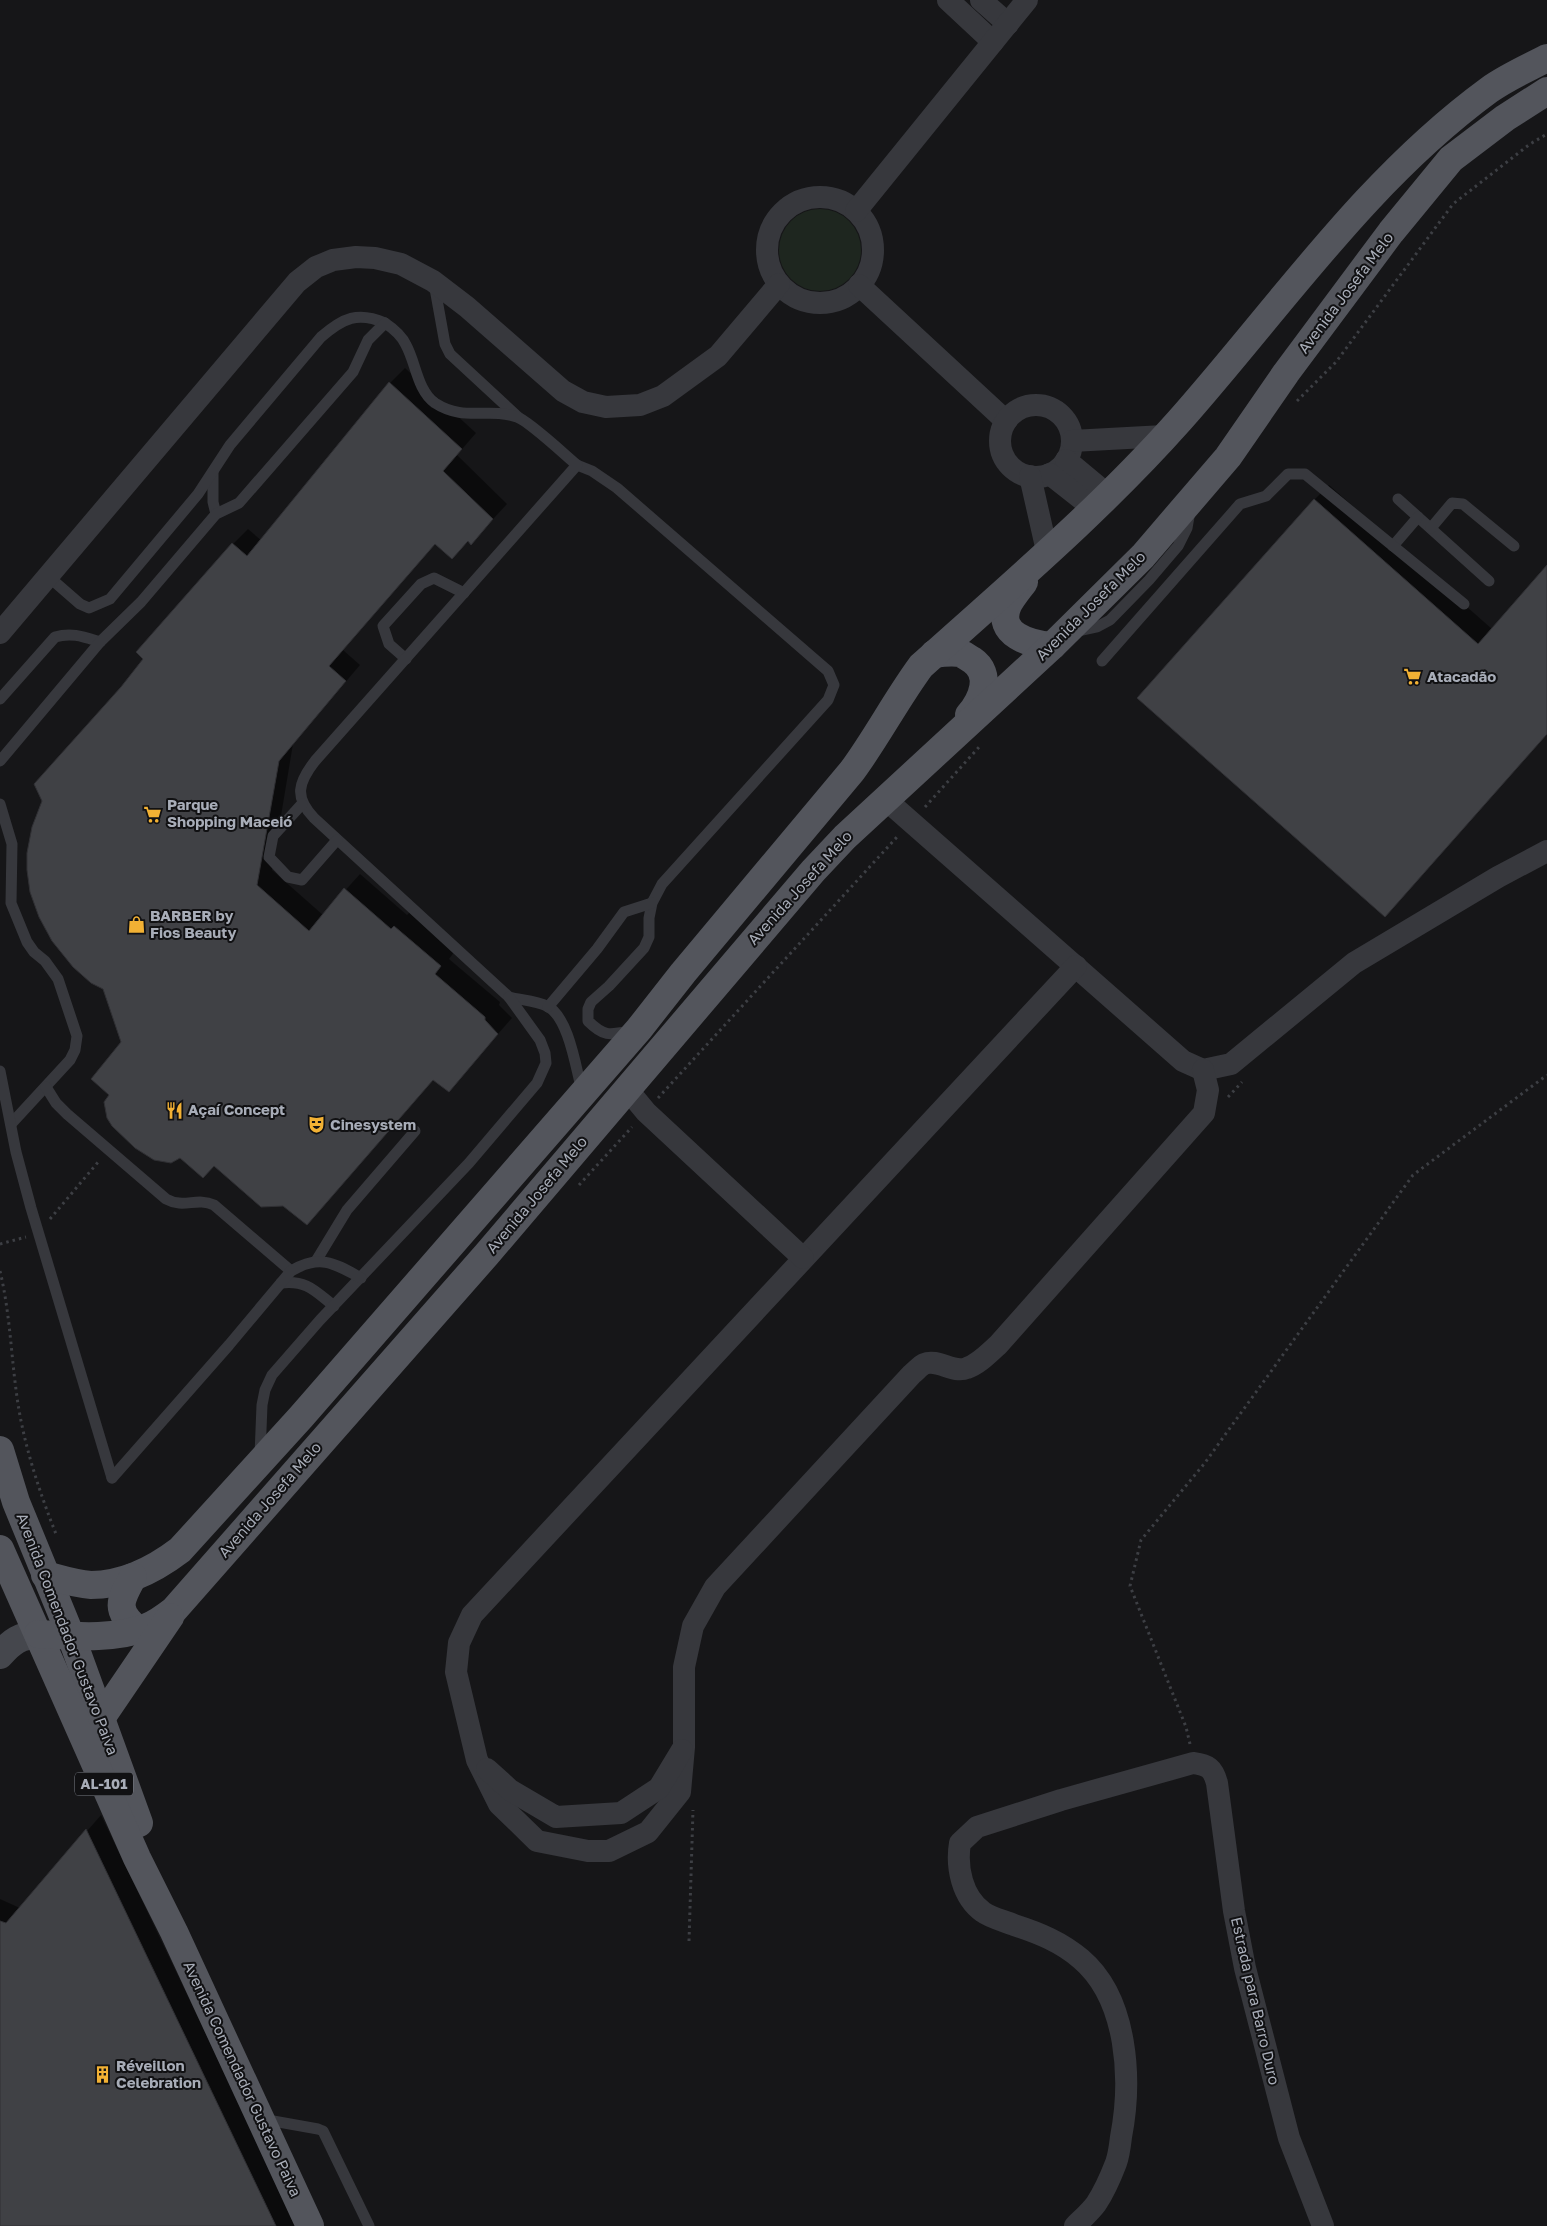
<svg xmlns="http://www.w3.org/2000/svg" width="1547" height="2226" viewBox="0 0 1547 2226" font-family="'Golos Text',sans-serif">
<style>
.green{fill:#1e261f}
.shadow{fill:#0007}
.building{fill:#404145;stroke:#303034}
.lines{fill:none;stroke-linecap:round;stroke-linejoin:round}
.path{stroke:#3d3f44;stroke-width:3;stroke-dasharray:2.5 4;stroke-linecap:butt}
.lane{stroke:#37383d;stroke-width:11}
.street{stroke:#37383d;stroke-width:22}
.secondary{stroke:#45474d;stroke-width:28}
.primary{stroke:#53555c;stroke-width:28}
.labels{text-anchor:middle;stroke-width:4;stroke-linejoin:round;paint-order:stroke}
.shield{fill:#111113;stroke:#7b7e86;stroke-width:1}
.shield-label{font-size:14px;font-weight:bold;fill:#a8adb8}
.street-label{font-size:15px;fill:#a8adb8;stroke:#111113}
.poi-label{font-size:15px;font-weight:bold;fill:#a8adb8;stroke:#111113;text-anchor:start}
</style>
<rect width="100%" height="100%" fill="#161618"/>
<circle class="green" cx="820" cy="250" r="41"/>
<g class="shadow">
<polygon points="405,368 476,433 457,455 507,504 471,543 469,541 452,558 436,543 343,650 360,665 293,744 272,870 323,915 360,874 407,915 410,912 455,951 449,959 500,1002 499,1005 512,1018 449,1090 434,1079 307,1224 283,1205 214,1165 111,1095 123,1042 122,687 233,544 248,529 262,541 390,383"/>
<polygon points="1329,485 1492,629 1547,567 1547,734 1385,915 1314,500"/>
<polygon points="101,1815 298,2226 0,2226 0,1899 20,1908"/>
</g>
<g class="building">
<polygon points="389,382 462,449 443,471 493,519 471,545 468,541 452,559 435,544 329,666 346,681 279,761 257,885 309,931 344,888 391,929 394,926 441,966 435,974 485,1017 485,1020 498,1034 449,1092 433,1080 307,1225 283,1206 261,1207 214,1166 203,1178 180,1158 171,1163 154,1160 135,1148 112,1126 107,1118 104,1102 109,1095 91,1079 121,1042 103,989 91,983 73,967 52,941 39,917 30,892 27,870 27,853 32,827 42,801 34,784 121,687 143,659 136,652 232,543 247,556"/>
<polygon points="1314,499 1478,644 1547,565 1547,734 1385,917 1137,698"/>
<polygon points="86,1829 276,2226 0,2226 0,1921 6,1923"/>
</g>
<g class="lines">
<g class="path">
<polyline points="1297,401 1336,362 1453,204 1530,144 1547,134"/>
<polyline points="925,807 980,746"/>
<polyline points="1228,1097 1242,1082"/>
<polyline points="658,1098 897,837"/>
<polyline points="579,1185 632,1127"/>
<polyline points="50,1219 99,1161"/>
<polyline points="0,1244 26,1237"/>
<path d="M0,1271c10,42 11,84 17,126 6,45 22,94 39,137"/>
<polyline points="1190,1744 1186,1727 1130,1586 1141,1540 1204,1464 1413,1175 1547,1075"/>
<polyline points="689,1941 693,1810"/>
</g>
<g class="lane">
<polyline points="434,283 445,344 450,354 518,417"/>
<path d="M577,465l15,6 25,17 211,183 6,14 -6,15 -166,184 -10,19 -3,15v19l-5,11 -35,38 -18,16 -3,7v12c16,16 22,14 42,10"/>
<polyline points="213,472 213,502 216,514"/>
<polyline points="1398,499 1489,581"/>
<polyline points="1431,528 1452,503 1463,504 1514,546"/>
<polyline points="1393,546 1418,517"/>
<path d="M49,577l31,27 9,4 21,-9 88,-105 32,-49 91,-108c22,-19 37,-26 64,-14"/>
<polyline points="1074,632 1097,627 1110,620 1149,580 1178,546 1187,528 1190,511"/>
<polyline points="406,659 389,644 383,626 421,584 434,578 464,593"/>
<polyline points="1102,661 1240,504 1266,496 1288,474 1305,474 1464,604"/>
<path d="M0,699l55,-62c17,-5 29,0 45,5"/>
<path d="M0,761l100,-119 41,-40 75,-88 23,-11 114,-131 15,-32 17,-17c9,6 17,13 21,22 10,18 11,45 29,58 29,19 53,4 82,14 12,4 48,38 60,48l-262,296c-17,22 -21,36 -1,57l195,179c12,3 27,4 38,9 22,11 29,63 35,85"/>
<polyline points="0,804 12,844 11,903 27,942 34,952 45,961 58,979 77,1036 75,1050 70,1060 11,1124"/>
<polyline points="302,804 273,836 269,857 288,877 302,880 337,840"/>
<polyline points="548,1007 597,949 624,912 652,903"/>
<polyline points="0,1071 16,1152 31,1208 112,1478"/>
<path d="M46,1087l10,16 11,11 99,85c18,10 30,-2 48,6l77,66"/>
<polyline points="316,1261 347,1210 415,1131"/>
<path d="M281,1283c26,-3 34,8 53,23"/>
<polyline points="260,1455 262,1405 265,1390 272,1375 320,1320 469,1163 537,1083 546,1063 545,1053 540,1040 509,997"/>
<path d="M112,1478l117,-133 62,-74c29,-17 43,-8 70,7"/>
<polyline points="262,2119 318,2129 323,2131 369,2226"/>
</g>
<g class="street">
<polyline points="948,0 993,42"/>
<polyline points="981,0 1008,24"/>
<circle cx="820" cy="250" r="53"/>
<polyline points="856,211 1027,0"/>
<polyline points="859,285 1006,421"/>
<circle cx="1036" cy="441" r="36"/>
<polyline points="1072,441 1164,436"/>
<polyline points="1066,460 1108,495"/>
<polyline points="1050,474 1093,508"/>
<polyline points="1030,476 1047,551"/>
<polyline points="0,633 297,282 316,267 333,260 356,257 375,258 401,264 433,281 467,307 563,391 583,402 606,407 640,405 663,396 718,356 779,284"/>
<polyline points="885,799 1183,1061 1203,1070 1231,1064 1354,963 1498,877 1547,851"/>
<path d="M1076,966l-604,649 -13,28 -3,29 21,88 22,44 38,37 51,10h21l39,-19 32,-40 4,-45v-80l9,-41 22,-39 197,-213c4,-3 8,-8 12,-10 14,-6 29,10 43,4 12,-4 22,-15 31,-23l206,-232 4,-23 -5,-20"/>
<polyline points="627,1089 646,1112 803,1258"/>
<polyline points="487,1769 510,1790 556,1817 621,1813 659,1788 682,1750"/>
<path d="M1075,2226c7,-7 15,-14 21,-22 8,-12 15,-28 20,-41 3,-8 4,-18 5,-26 11,-57 7,-138 -40,-178 -20,-17 -42,-26 -67,-34 -9,-4 -23,-7 -31,-13 -21,-15 -27,-45 -23,-69l17,-16 84,-27 132,-37c15,2 20,5 24,20l17,128 11,57 44,170 34,88"/>
</g>
<path class="secondary" d="M0,1655c12,-14 20,-19 38,-21"/>
<g class="primary">
<path d="M1024,582c-5,7 -12,15 -16,23 -13,30 23,39 44,41"/>
<path d="M934,654c8,-1 17,-2 24,-1 5,0 10,5 14,7 21,14 10,40 -3,55"/>
<polyline points="0,1450 16,1502 71,1636 139,1823"/>
<polyline points="0,1549 137,1858 174,1932 310,2226"/>
<path d="M45,1575c15,4 30,9 46,10 32,0 64,-16 89,-35l121,-133 338,-388 44,-56 169,-202c25,-34 44,-71 69,-105 88,-79 180,-157 259,-246 100,-113 186,-240 309,-330 18,-13 39,-22 58,-32"/>
<path d="M133,1577c-14,25 -18,33 5,53"/>
<path d="M38,1634c35,2 76,6 109,-7 10,-4 18,-10 27,-17l313,-356 326,-383 32,-34 207,-191 91,-90 85,-99 58,-84 105,-141 60,-73 54,-41 42,-27"/>
<polyline points="102,1717 170,1617"/>
</g>
</g>
<defs>
<symbol id="supermarket-bare" viewBox="-9 -9 18 18"><path d="M-6-5.5h2.5l.6 2H6L4.5 2H-2.5L-4.4-4H-6ZM-1.5 3.2a1.3 1.3 0 1 0 .1 0ZM3 3.2a1.3 1.3 0 1 0 .1 0Z" fill="#f2b134" stroke="#111113" stroke-width="2.5" paint-order="stroke"/></symbol>
<symbol id="shop-bare" viewBox="-9 -9 18 18"><path d="M-5-2.5h2.3a2.7 3.5 0 0 1 5.4 0H5L5.5 6h-11ZM-1.5-2.5h3a1.5 2.3 0 0 0-3 0Z" fill="#f2b134" stroke="#111113" stroke-width="2.5" paint-order="stroke"/></symbol>
<symbol id="restaurant-bare" viewBox="-9 -9 18 18"><path d="M-5-6h1v4h1v-4h1v4h1v-4h1v5L-1.5 .5V6h-2V.5L-5-1ZM5-6V6H3V1.5H1.5Q1.5-4 5-6Z" fill="#f2b134" stroke="#111113" stroke-width="2.5" paint-order="stroke"/></symbol>
<symbol id="theatre-bare" viewBox="-9 -9 18 18"><path d="M-5-5.5Q0-4 5-5.5V0Q5 5 0 6Q-5 5-5 0ZM-3.3-2.5H-1v1.5H-3.3ZM1-2.5H3.3v1.5H1ZM-2.8 1Q0 5.5 2.8 1Z" fill="#f2b134" stroke="#111113" stroke-width="2.5" paint-order="stroke"/></symbol>
<symbol id="building-bare" viewBox="-9 -9 18 18"><path d="M-4-6H4V6H1V3H-1V6H-4ZM-2.5-4.3h1.7v1.8h-1.7ZM.8-4.3h1.7v1.8H.8ZM-2.5-1h1.7V.8h-1.7ZM.8-1h1.7V.8H.8Z" fill="#f2b134" stroke="#111113" stroke-width="2.5" paint-order="stroke"/></symbol>
</defs>
<g fill-rule="evenodd">
<use href="#supermarket-bare" x="1400" y="664" width="25" height="25"/>
<use href="#supermarket-bare" x="140" y="802" width="25" height="25"/>
<use href="#shop-bare" x="124" y="912" width="25" height="25"/>
<use href="#restaurant-bare" x="162" y="1098" width="25" height="25"/>
<use href="#theatre-bare" x="304" y="1112" width="25" height="25"/>
<use href="#building-bare" x="90" y="2062" width="25" height="25"/>
</g>
<g class="labels">
<rect class="shield" x="75" y="1772.5" width="58" height="23" rx="4"/>
<g class="shield-label">
<text x="104" y="1789">AL-101</text>
</g>
<g class="street-label">
<text transform="translate(1346 293) rotate(-53)" y="5">Avenida Josefa Melo</text>
<text transform="translate(1091 606) rotate(-45)" y="5">Avenida Josefa Melo</text>
<text transform="translate(800 888) rotate(-48)" y="5">Avenida Josefa Melo</text>
<text transform="translate(537 1195) rotate(-50)" y="5">Avenida Josefa Melo</text>
<text transform="translate(270 1500) rotate(-49)" y="5">Avenida Josefa Melo</text>
<text transform="translate(67 1634) rotate(69)" y="5">Avenida Comendador Gustavo Paiva</text>
<text transform="translate(1255 2001) rotate(77)" y="5">Estrada para Barro Duro</text>
<text transform="translate(242 2079) rotate(65)" y="5">Avenida Comendador Gustavo Paiva</text>
</g>
<g class="poi-label">
<text x="1427" y="682">Atacadão</text>
<text x="167" y="810">Parque<tspan x="167" dy="17">Shopping Maceió</tspan></text>
<text x="150" y="921">BARBER by<tspan x="150" dy="17">Fios Beauty</tspan></text>
<text x="188" y="1115">Açaí Concept</text>
<text x="330" y="1130">Cinesystem</text>
<text x="116" y="2071">Réveillon<tspan x="116" dy="17">Celebration</tspan></text>
</g>
</g>
</svg>
